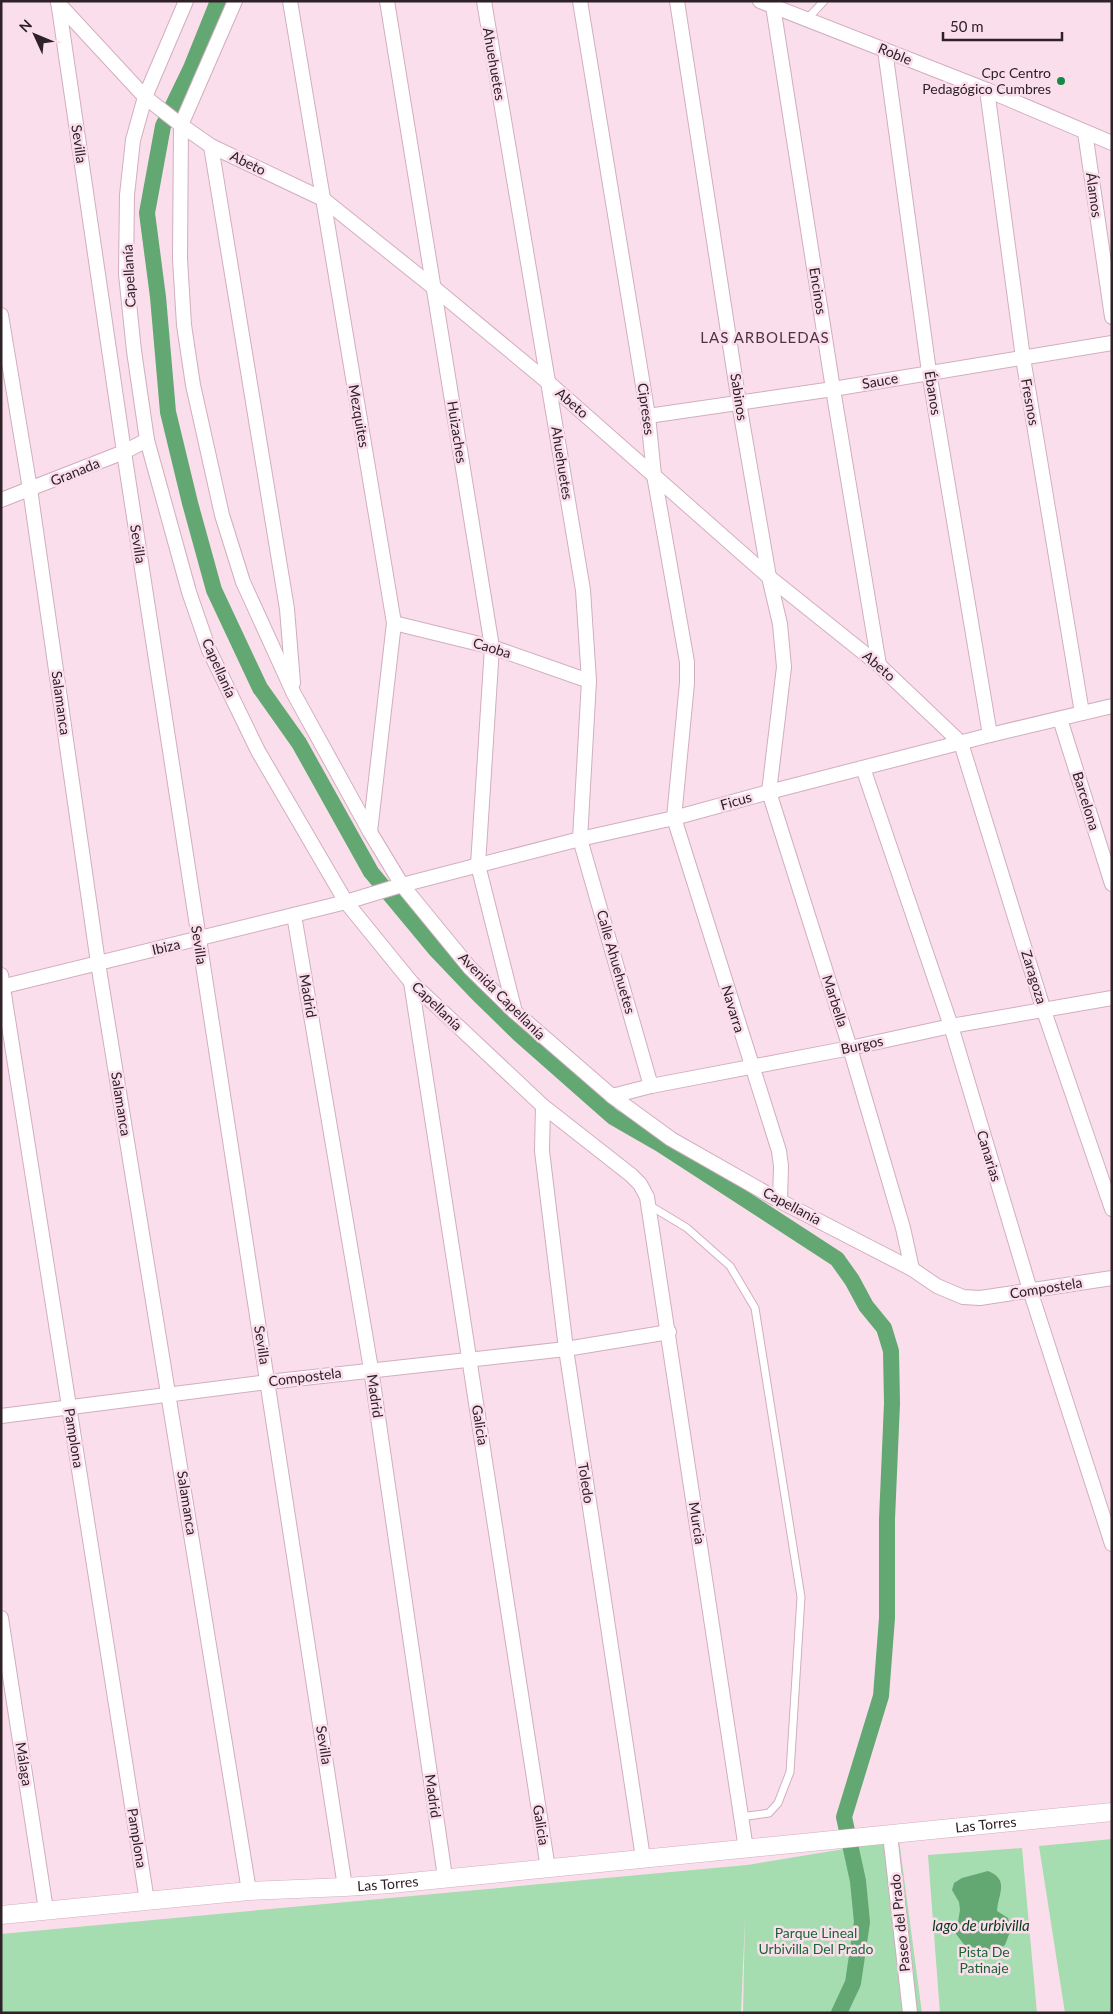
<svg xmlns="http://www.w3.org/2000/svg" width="1113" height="2014" viewBox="0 0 1113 2014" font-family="Lato,sans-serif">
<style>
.green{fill:#a5dcb0}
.water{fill:#63a773}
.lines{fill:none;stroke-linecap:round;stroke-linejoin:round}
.canal{stroke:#63a773;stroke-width:16}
.service-casing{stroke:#d1aebf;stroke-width:9}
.minor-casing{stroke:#d1aebf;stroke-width:16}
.tertiary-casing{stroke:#d1aebf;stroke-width:19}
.service{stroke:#fff;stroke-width:7}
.minor{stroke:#fff;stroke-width:14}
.tertiary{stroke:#fff;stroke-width:18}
.poi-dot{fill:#168a44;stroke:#fbdeec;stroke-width:2}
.labels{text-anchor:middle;stroke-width:5;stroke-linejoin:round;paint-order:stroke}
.street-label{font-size:14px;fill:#2e2127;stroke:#fbdeec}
.poi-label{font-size:14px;fill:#2e2127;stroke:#fbdeec;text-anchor:end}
.park-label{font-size:14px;fill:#1b6534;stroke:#fbdeec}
.neighbourhood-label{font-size:15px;letter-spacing:1px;fill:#4f3342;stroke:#fbdeec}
.water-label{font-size:15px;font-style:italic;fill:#053b1a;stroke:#fbdeec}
</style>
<rect width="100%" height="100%" fill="#fbdeec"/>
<g class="green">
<polygon points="1112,1839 1112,2013 1065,2013 1039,1846"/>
<polygon points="899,1840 922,2013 743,2013 745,1918 741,2013 1,2013 1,1934 747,1865"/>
<polygon points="1022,1848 1037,2013 940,2013 928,1855"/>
</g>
<path class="water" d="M988,1871c22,9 10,23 9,40l11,7 3,11 -6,16 -8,5 -31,-3 -10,-13 4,-24 -1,-8 -7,-12 2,-7 8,-5z"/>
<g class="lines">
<polyline class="canal" points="218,1 191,68 163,126 147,213 158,297 168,412 190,503 214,590 260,688 299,743 371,872 435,949 477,993 520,1035 613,1117 660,1144 837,1259 852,1280 866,1306 884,1328 891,1351 892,1403 887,1519 887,1618 881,1696 844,1817 858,1881 862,1922 853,1983 839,2013"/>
<defs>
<g id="service">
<polyline points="807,19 824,1"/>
<polyline points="649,1205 687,1228 730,1266 755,1308 801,1597 790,1772 778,1803 769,1813 741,1817"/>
</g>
<g id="minor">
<polyline points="58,1 124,452 345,1887"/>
<polyline points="186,1 145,97 133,140 127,195 126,274 134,351 147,440 189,592 209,650 258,751 346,902 411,982 543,1106 631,1175 640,1184 647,1197 746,1849"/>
<polyline points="235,1 181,125 180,259 184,325 193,385 222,515 243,582 294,694 370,832 402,885 470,968 515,1012 612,1096 671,1139 780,1201 912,1269 937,1286 963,1297 980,1298 1112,1278"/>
<polyline points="290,1 394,623 370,832"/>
<polyline points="387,1 492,647 478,865 515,1012"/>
<polyline points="484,1 583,590 589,681 580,839 651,1086"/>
<polyline points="580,1 648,416 654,475 687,662 687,683 674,818 779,1151 781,1166 780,1201"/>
<polyline points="677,1 739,403 769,577 780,624 784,667 769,792 850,1048 903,1228 912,1269"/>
<polyline points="760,1 987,90 1112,143"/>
<polyline points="58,3 145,97 181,125 211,146 323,199 433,287 549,383 769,577 879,665 961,743 1044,1011 1112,1209"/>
<polyline points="773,6 833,389 879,665"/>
<polyline points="885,50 929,372 990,735"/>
<polyline points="987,90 1023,358 1082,713"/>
<polyline points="1085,132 1112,317"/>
<polyline points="211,146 287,609 293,683"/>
<polyline points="1,315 30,489 98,963 249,1891"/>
<polyline points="648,416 833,389 1112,343"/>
<polyline points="1,500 124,452 147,440"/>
<polyline points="394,623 492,647 589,681"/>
<polyline points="1060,719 1112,884"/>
<polyline points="863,768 951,1026 1030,1290 1112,1544"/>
<polyline points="294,915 371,1369 445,1877"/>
<polyline points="1,975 147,1901"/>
<polyline points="411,982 548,1869"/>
<polyline points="1,987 346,902 402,885 580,839 674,818 769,792 990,735 1112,706"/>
<polyline points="612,1096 651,1086 850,1048 951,1026 1112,998"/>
<polyline points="543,1106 542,1151 566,1349 643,1858"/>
<polyline points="1,1416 268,1382 566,1349 669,1332"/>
<polyline points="1,1618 46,1910"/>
<polyline points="890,1834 910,2013"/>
</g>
<g id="tertiary">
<path id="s1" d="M1,1915l248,-24 96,-4 46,-3 721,-72"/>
</g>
</defs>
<use href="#service" class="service-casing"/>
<use href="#minor" class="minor-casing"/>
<use href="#tertiary" class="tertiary-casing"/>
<use href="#service" class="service"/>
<use href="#minor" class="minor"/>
<use href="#tertiary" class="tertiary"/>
</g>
<circle class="poi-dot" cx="1061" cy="81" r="5"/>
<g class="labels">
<g class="street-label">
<text transform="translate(895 54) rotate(22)" y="5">Roble</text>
<text transform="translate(494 64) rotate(80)" y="5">Ahuehuetes</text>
<text transform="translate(79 144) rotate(82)" y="5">Sevilla</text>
<text transform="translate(248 163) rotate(26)" y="5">Abeto</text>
<text transform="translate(1094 195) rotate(82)" y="5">Álamos</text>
<text transform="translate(129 276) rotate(-93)" y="5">Capellanía</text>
<text transform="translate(818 291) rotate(81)" y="5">Encinos</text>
<text transform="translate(880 381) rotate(-10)" y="5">Sauce</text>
<text transform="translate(933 393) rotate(81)" y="5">Ébanos</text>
<text transform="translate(739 397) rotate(81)" y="5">Sabinos</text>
<text transform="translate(1030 402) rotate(80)" y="5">Fresnos</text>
<text transform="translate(572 403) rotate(41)" y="5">Abeto</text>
<text transform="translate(646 409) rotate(82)" y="5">Cipreses</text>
<text transform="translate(359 416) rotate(80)" y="5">Mezquites</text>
<text transform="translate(457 432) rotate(81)" y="5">Huizaches</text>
<text transform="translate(562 463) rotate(81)" y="5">Ahuehuetes</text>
<text transform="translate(75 472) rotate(-22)" y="5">Granada</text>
<text transform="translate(138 544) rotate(81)" y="5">Sevilla</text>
<text transform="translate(492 648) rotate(17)" y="5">Caoba</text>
<text transform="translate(879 666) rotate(41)" y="5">Abeto</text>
<text transform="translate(219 668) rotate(66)" y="5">Capellanía</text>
<text transform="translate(61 703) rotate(82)" y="5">Salamanca</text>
<text transform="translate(736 801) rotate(-16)" y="5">Ficus</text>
<text transform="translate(1086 801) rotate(73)" y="5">Barcelona</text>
<text transform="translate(199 945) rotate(81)" y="5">Sevilla</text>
<text transform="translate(166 947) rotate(-13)" y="5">Ibiza</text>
<text transform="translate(616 962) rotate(74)" y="5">Calle Ahuehuetes</text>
<text transform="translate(1034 977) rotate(73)" y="5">Zaragoza</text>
<text transform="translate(308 996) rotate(80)" y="5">Madrid</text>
<text transform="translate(502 996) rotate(45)" y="5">Avenida Capellanía</text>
<text transform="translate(835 1001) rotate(72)" y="5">Marbella</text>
<text transform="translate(437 1006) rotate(44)" y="5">Capellanía</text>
<text transform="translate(733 1009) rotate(73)" y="5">Navarra</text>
<text transform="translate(862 1045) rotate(-12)" y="5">Burgos</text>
<text transform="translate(121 1104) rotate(81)" y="5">Salamanca</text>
<text transform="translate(989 1156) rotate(73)" y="5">Canarias</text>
<text transform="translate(792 1206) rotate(28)" y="5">Capellanía</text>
<text transform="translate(1046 1288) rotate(-9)" y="5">Compostela</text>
<text transform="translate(262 1345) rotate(81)" y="5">Sevilla</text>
<text transform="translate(305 1377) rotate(-7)" y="5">Compostela</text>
<text transform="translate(375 1396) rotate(82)" y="5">Madrid</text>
<text transform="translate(480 1425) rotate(81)" y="5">Galicia</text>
<text transform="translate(74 1438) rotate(81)" y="5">Pamplona</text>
<text transform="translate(586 1483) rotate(81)" y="5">Toledo</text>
<text transform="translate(187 1503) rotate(81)" y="5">Salamanca</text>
<text transform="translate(697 1523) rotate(81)" y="5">Murcia</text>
<text transform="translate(324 1745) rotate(81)" y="5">Sevilla</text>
<text transform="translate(24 1764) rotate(81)" y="5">Málaga</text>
<text transform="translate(433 1796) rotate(82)" y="5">Madrid</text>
<text transform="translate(541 1825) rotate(81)" y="5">Galicia</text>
<text dy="5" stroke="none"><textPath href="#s1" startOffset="989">Las Torres</textPath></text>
<text transform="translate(137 1838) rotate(81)" y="5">Pamplona</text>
<text dy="5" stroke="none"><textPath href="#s1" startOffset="388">Las Torres</textPath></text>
<text transform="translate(900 1923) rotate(-96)" y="5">Paseo del Prado</text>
</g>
<g class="poi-label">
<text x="1051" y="78">Cpc Centro<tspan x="1051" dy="16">Pedagógico Cumbres</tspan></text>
</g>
<g class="park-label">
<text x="816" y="1938">Parque Lineal<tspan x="816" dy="16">Urbivilla Del Prado</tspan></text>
<text x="984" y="1957">Pista De<tspan x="984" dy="16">Patinaje</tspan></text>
</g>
<g class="neighbourhood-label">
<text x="765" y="343">LAS ARBOLEDAS</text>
</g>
<g class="water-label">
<text x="981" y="1931">lago de urbivilla</text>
</g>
</g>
<rect width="1113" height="2014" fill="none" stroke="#2e2127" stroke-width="5"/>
<g transform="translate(35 35) rotate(314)" stroke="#fbdeec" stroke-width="4" paint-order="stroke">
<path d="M0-4L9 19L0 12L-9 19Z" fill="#2e2127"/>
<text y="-8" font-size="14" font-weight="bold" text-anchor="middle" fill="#2e2127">N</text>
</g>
<path d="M943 32v8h119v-8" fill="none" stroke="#2e2127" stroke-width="2.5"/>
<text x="950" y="32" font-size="15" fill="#2e2127" stroke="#fbdeec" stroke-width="4" paint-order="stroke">50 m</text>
</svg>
